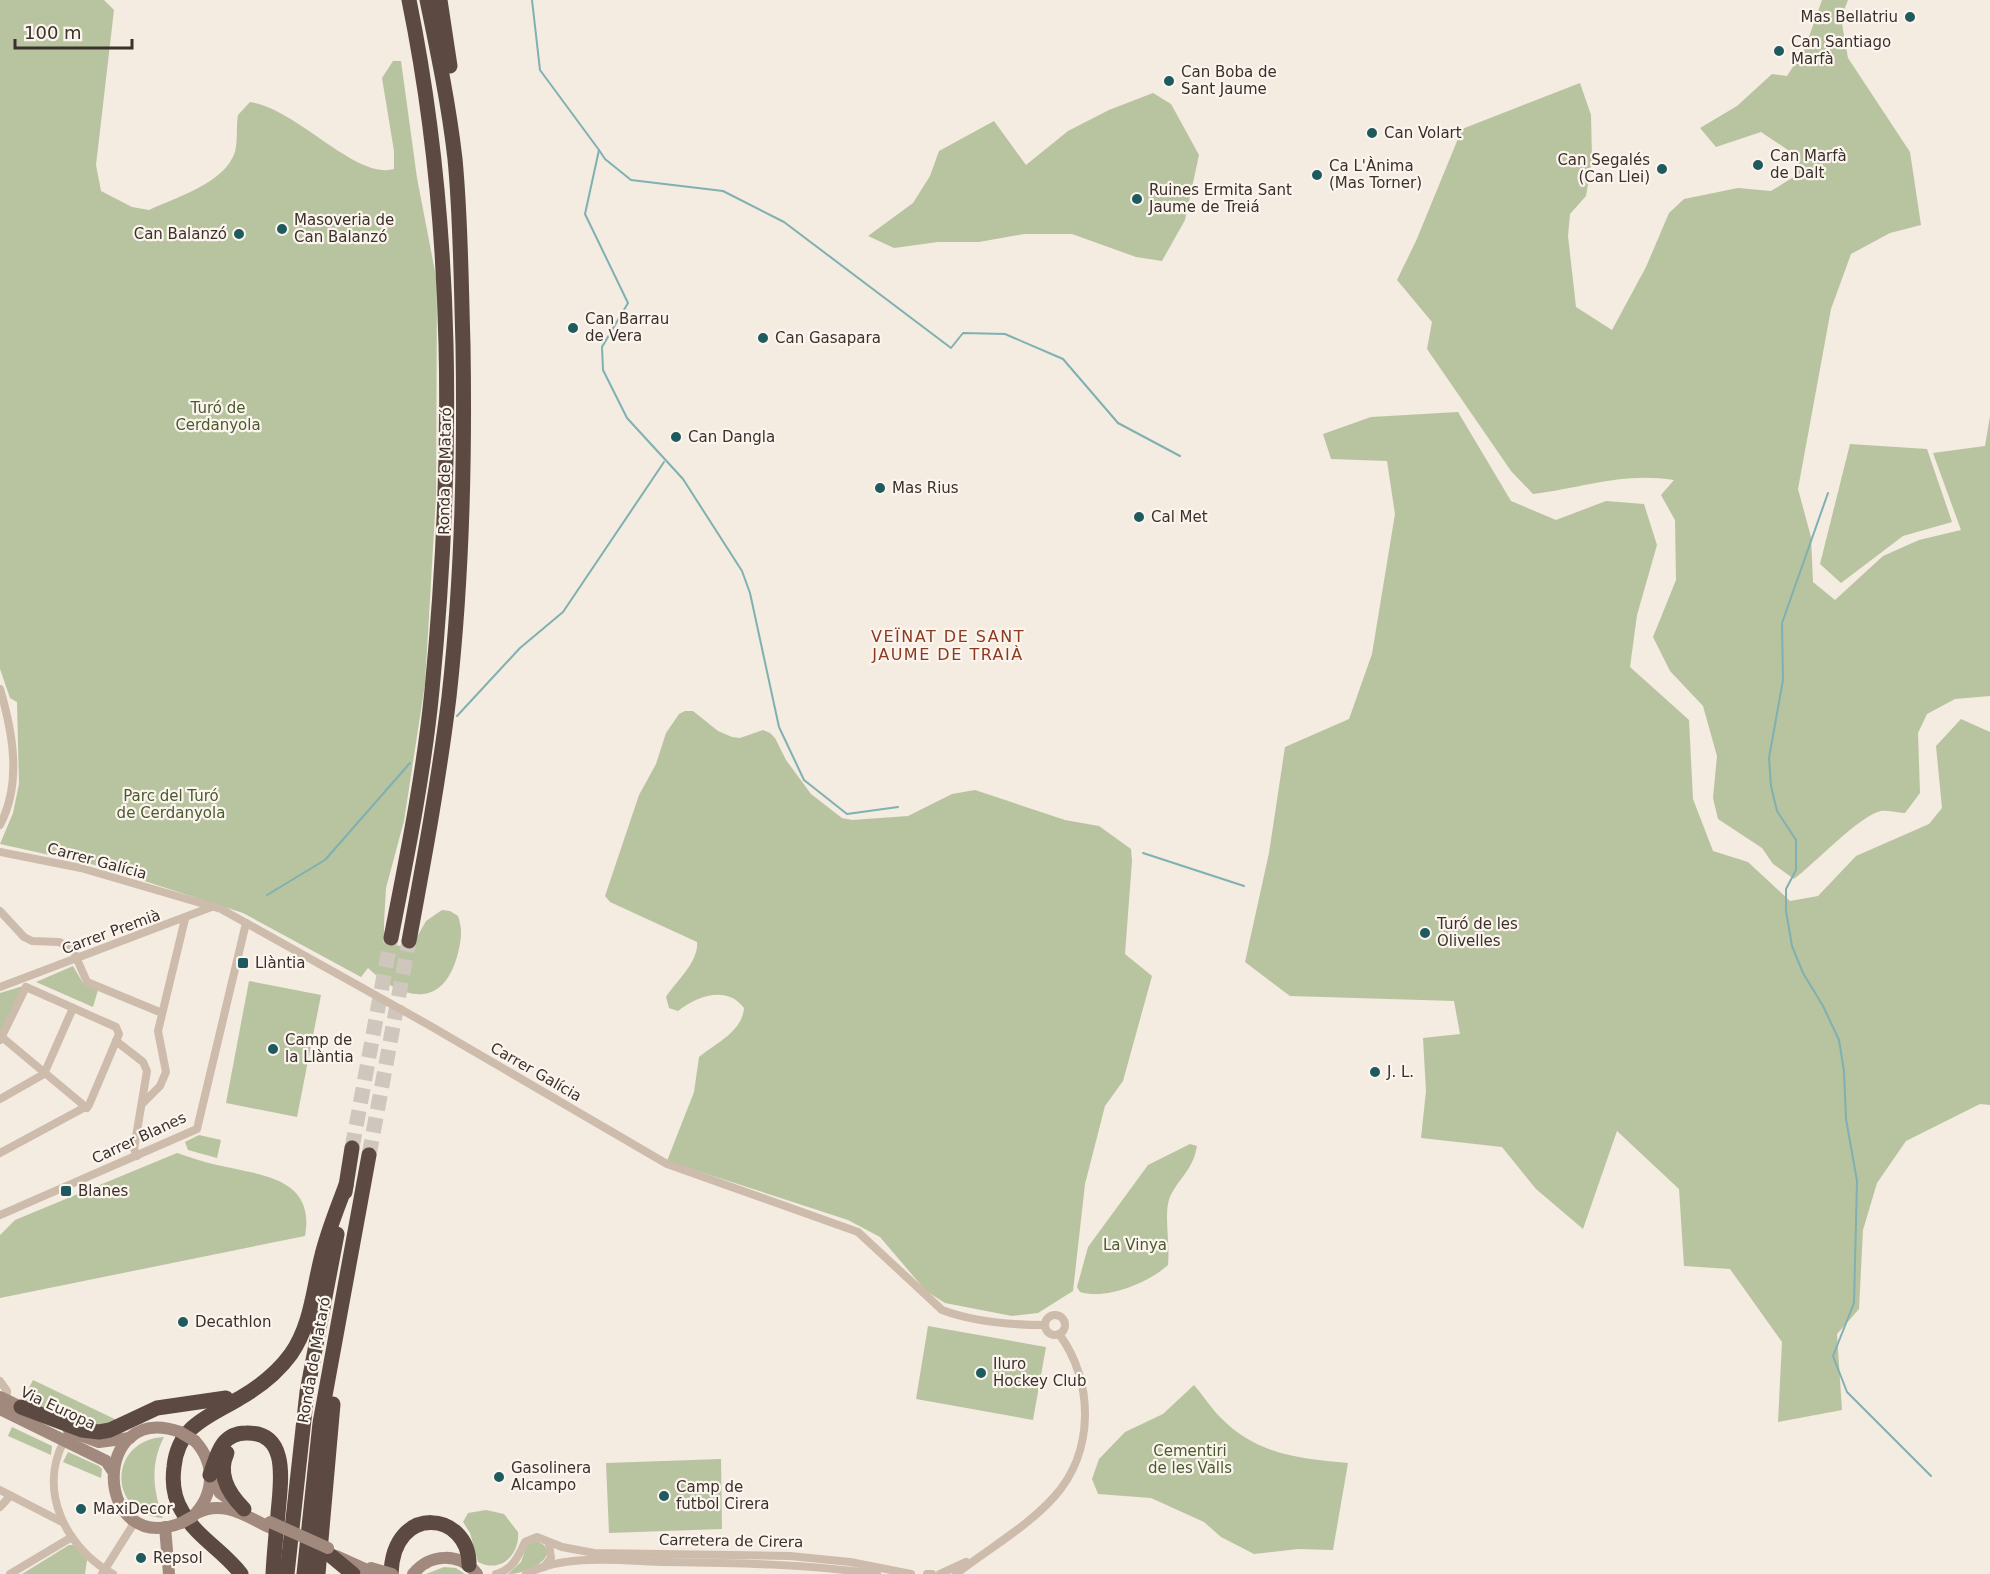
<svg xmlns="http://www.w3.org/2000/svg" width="1990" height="1574" viewBox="0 0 1990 1574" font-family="'DejaVu Sans',sans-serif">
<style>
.green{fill:#b8c4a0}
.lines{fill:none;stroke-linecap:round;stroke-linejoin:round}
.stream{stroke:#7fb0b2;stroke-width:2}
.highway-tunnel{stroke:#cfc6bd;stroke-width:15;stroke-dasharray:15 8;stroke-linecap:butt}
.street{stroke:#cdbbac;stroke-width:8}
.secondary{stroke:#a18a7d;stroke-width:12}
.highway{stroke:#5c4a42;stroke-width:15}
.secondary-bridge{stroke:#a18a7d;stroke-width:12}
.poi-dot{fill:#1f5a5e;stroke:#fbf5ee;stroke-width:2}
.labels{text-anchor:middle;stroke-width:4.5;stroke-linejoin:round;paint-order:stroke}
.poi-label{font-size:15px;fill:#3b302b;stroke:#fbf5ee;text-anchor:start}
.park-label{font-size:15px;fill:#4a5a2e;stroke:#fbf5ee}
.street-label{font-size:15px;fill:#3b302b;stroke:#fbf5ee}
.neighbourhood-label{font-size:16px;letter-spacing:1.5px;fill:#8c3b22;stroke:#fbf5ee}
</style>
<rect width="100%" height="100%" fill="#f4ebe1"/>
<g class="green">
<path d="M0,0h104l10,10 -18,155 5,26 31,16 17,3c28,-13 76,-27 86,-58 3,-12 1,-25 3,-37l12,-13c46,6 106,78 144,67v-18l-12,-73 11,-17h8l16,117 20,104 -1,214 -11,188 -21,137 -18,67 -2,35v9l12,13 9,2 8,-3 13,-23 16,-11 8,1 8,5c5,14 3,24 0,37 -14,56 -54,49 -90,15l-7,9 -118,-64 -148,-48 -95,-21 13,-31 6,-29 -2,-82 -7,-4 -10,-29z"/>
<path d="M1822,0h26l-7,18 7,40 62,94 11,73 -31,8 -39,21 -20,55 -33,180 13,48 2,45 22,18 48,-44 36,-16 42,-10 -28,-77 52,-7 5,-30v280l-35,3 -28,15 -9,19 2,60 -15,20c-8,0 -17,-3 -24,-2 -21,4 -67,53 -87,68l-21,-15 -11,-16 -44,-29 -5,-21 4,-42 -14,-50 -33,-35 -17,-34 23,-57 -1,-60 -14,-25 13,-15c-51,-8 -91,8 -141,14l-22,-23 -84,-122 5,-27 -35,-42 19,-39 46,-112 118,-46 11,32 1,44 -6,37 -16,18 -2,22 8,71 36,23 34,-63 23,-54 15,-14 54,-11 33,3 24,-15 5,-18 -39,-26 -45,15 -16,-19 37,-22 35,-32 15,2 18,-28z"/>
<polygon points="1153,93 1171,104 1199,155 1185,220 1162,261 1136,257 1072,234 1024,234 979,242 938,242 894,248 868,236 913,203 930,176 939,151 994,121 1026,165 1068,131 1109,110"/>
<polygon points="1458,412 1511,501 1556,520 1606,501 1644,504 1657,545 1637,615 1630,667 1689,720 1693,799 1713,851 1748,862 1790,901 1818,896 1856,856 1929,824 1942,808 1936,746 1961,719 1990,732 1990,1105 1980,1104 1906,1141 1877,1183 1863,1230 1859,1309 1837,1334 1842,1410 1778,1422 1782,1342 1730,1269 1684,1266 1679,1189 1617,1131 1583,1229 1536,1189 1502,1147 1421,1138 1426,1091 1423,1038 1460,1034 1454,1001 1290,996 1245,962 1269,853 1285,747 1349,719 1372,654 1395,514 1387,461 1331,459 1323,434 1371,417"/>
<polygon points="1850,444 1927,449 1952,522 1903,536 1841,583 1820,564"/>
<path d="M685,711h8l25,20 14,6 8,1 23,-8 7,3 5,5 11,22 25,34 31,24 10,2 56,-4 44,-22 23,-4 90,30 34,6 32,23 1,12 -7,93 27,22 -29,105 -18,25 -20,78 -12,107 -35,22 -26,3 -67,-13 -19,-12 -46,-54 -32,-17 -181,-59 27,-69 5,-35c17,-14 43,-25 45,-49 -17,-23 -47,-12 -66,3l-9,-3 -3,-11c10,-16 33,-35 31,-55l-87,-40 -5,-6 34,-101 17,-31 10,-31 13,-19z"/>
<polygon points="73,966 83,983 98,990 93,1007 36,982"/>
<polygon points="249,981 321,995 297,1117 226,1103"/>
<polygon points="23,986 0,1038 0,993"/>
<polygon points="199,1135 221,1140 217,1158 188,1150 185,1142"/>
<path d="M1190,1144l7,2c-4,27 -25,37 -29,58 -3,15 2,42 0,61 -20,18 -61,35 -88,27l-3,-5 11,-40 60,-82z"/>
<path d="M177,1153c13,4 26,9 40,12 41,10 99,11 88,71l-305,62v-63l15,-15z"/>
<polygon points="928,1326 1046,1347 1033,1420 916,1399"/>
<polygon points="33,1380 121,1422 82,1427 23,1400"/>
<path d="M1194,1385c9,10 17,23 26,32 37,38 78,41 128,46l-15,87 -35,-1 -44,5 -33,-17 -17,-15 -53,-24 -53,-4 -6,-15 7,-20 26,-27 38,-18z"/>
<polygon points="12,1427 52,1446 51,1455 8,1436"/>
<path d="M164,1437c-14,27 -11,53 -1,81 -56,-4 -55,-78 1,-81z"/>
<polygon points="68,1452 99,1466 102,1469 101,1478 63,1462"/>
<polygon points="721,1459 722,1529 609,1533 606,1463"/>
<path d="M486,1510l18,4 14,18c2,22 -17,42 -40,30l-8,-29 -7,-11 5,-9z"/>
<path d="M537,1541l7,4 4,7c-4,14 -26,22 -40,22l13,-12 6,-17z"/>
<polygon points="69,1545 74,1545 87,1560 85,1574 22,1574"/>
<polygon points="444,1567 456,1568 465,1574 426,1574"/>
</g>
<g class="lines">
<g class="stream">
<polyline points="532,0 540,70 599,150 585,214 628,303 602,347 603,370 627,418 683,479 742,571 750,593 779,727 804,780 847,814 898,807"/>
<polyline points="599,150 605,159 631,180 723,191 784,222 951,348 963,333 1005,334 1063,359 1118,423 1180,456"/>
<polyline points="1828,493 1782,623 1783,680 1769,758 1771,786 1777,811 1796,840 1796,870 1786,889 1786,911 1792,946 1803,973 1823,1006 1839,1040 1844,1071 1846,1119 1857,1181 1854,1303 1833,1356 1847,1392 1931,1476"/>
<polyline points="457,716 520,648 563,612 664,462"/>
<polyline points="1143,853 1244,886"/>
<polyline points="267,895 325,860 410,763"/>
</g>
<g class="highway-tunnel">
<polyline points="352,1148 391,938"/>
<polyline points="369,1155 409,941"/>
</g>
<g class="street">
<path d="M0,689c13,44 22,94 0,136"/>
<path d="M0,852l81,16 140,41 206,115 240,140 191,68 84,78c32,12 69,15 103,15"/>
<polyline points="0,911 24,937 32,941 59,942 72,948 87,982 162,1013"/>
<polyline points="0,987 214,906"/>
<polyline points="3,1038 87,1108"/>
<polyline points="0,1040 26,987"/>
<polyline points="116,1041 143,1062 147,1071 134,1149 137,1156"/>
<polyline points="0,1099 44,1074 73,1008"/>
<polyline points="143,1103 160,1086 166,1072 158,1031 185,919"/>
<polyline points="0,1153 89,1105 119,1034 116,1027 26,987"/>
<polyline points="0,1215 197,1129 246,923"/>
<circle cx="1055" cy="1325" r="10"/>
<polyline points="0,1381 7,1391 6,1405"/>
<path d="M64,1441c-27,51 3,108 49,133"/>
<polyline points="0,1490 62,1522"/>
<polyline points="0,1507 10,1496"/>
<polyline points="544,1567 551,1558 549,1544"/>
<polyline points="10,1574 72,1537"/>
<polyline points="102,1574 136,1520"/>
<path d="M496,1574c17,-5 22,-17 29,-32l12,-5 25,10 32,6 196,3 60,6 61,12"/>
<path d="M526,1574c41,-21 96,-13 141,-12 70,1 140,2 210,12"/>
<polyline points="927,1574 932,1574"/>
<polyline points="940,1574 966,1562"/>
<path d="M956,1574c32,-25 71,-47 98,-77 41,-45 40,-116 5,-163"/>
</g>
<g class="secondary">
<polyline points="0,1397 29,1411"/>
<polyline points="0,1409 106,1461 112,1470"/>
<polyline points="69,1431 99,1442 130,1438"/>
<path d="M180,1432c-90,-32 -87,125 1,91"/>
<polyline points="211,1477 220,1493 238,1506"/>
<path d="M197,1513c27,-14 50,4 74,15"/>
<path d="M192,1517c23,-22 24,-53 3,-76"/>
<polyline points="165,1527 169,1574"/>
<polyline points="336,1556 376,1574"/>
<path d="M413,1574c17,-21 47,-22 64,0"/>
</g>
<g class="highway">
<polyline points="440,0 450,66"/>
<path d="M391,938c16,-82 33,-165 41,-248 22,-229 23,-465 -23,-690"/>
<path d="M409,941c15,-81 30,-162 40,-244 13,-117 16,-235 14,-352 -2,-62 -2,-124 -8,-186 -6,-53 -17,-106 -28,-159"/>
<polyline points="345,1192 352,1148"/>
<polyline points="21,1407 82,1430 99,1432 110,1430 157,1408 226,1398"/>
<path d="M227,1453c-10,21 2,41 17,56"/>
<path d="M210,1475c7,-18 10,-42 36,-42 45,-1 34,52 32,81 -2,20 -4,40 -5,60"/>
<polyline points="330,1555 353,1574"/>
<path d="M241,1574c-17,-23 -45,-37 -59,-63 -8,-13 -10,-29 -8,-44 4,-42 35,-50 66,-69 19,-11 38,-26 51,-44 20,-29 22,-63 30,-95 6,-26 16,-50 25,-74"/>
<polyline points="287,1574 307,1392 337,1234"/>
<polyline points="304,1574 320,1423 369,1155"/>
<polyline points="318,1574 333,1404"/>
<path d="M391,1574c2,-72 79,-62 78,-9"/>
</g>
<g class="secondary-bridge">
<polyline points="180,1432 195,1441"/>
<polyline points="270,1522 328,1548"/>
<polyline points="181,1523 192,1517"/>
<polyline points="371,1568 392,1574"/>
</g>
</g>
<g class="poi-dot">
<circle cx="1910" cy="17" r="6"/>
<circle cx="1779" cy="51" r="6"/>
<circle cx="1169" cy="81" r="6"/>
<circle cx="1372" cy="133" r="6"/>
<circle cx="1758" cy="165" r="6"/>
<circle cx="1662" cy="169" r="6"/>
<circle cx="1317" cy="175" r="6"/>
<circle cx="1137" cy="199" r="6"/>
<circle cx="282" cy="229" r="6"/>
<circle cx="239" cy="234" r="6"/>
<circle cx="573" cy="328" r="6"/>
<circle cx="763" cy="338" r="6"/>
<circle cx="676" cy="437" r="6"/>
<circle cx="880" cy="488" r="6"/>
<circle cx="1139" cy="517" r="6"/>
<circle cx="1425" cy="933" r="6"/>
<rect x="237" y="957" width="12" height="12" rx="3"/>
<circle cx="273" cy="1049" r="6"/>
<circle cx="1375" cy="1072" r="6"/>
<rect x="60" y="1185" width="12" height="12" rx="3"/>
<circle cx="183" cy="1322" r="6"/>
<circle cx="981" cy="1373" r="6"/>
<circle cx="499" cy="1477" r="6"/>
<circle cx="664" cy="1496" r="6"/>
<circle cx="81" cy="1509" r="6"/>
<circle cx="141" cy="1558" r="6"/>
</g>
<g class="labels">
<g class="poi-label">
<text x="1898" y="22" text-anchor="end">Mas Bellatriu</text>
<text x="1791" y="47">Can Santiago<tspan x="1791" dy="17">Marfà</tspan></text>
<text x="1181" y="77">Can Boba de<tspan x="1181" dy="17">Sant Jaume</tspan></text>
<text x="1384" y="138">Can Volart</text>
<text x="1770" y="161">Can Marfà<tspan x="1770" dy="17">de Dalt</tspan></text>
<text x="1650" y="165" text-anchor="end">Can Segalés<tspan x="1650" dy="17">(Can Llei)</tspan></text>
<text x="1329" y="171">Ca L'Ànima<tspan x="1329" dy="17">(Mas Torner)</tspan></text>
<text x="1149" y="195">Ruines Ermita Sant<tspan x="1149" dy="17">Jaume de Treiá</tspan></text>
<text x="294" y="225">Masoveria de<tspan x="294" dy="17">Can Balanzó</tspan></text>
<text x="227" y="239" text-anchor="end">Can Balanzó</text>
<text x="585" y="324">Can Barrau<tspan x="585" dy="17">de Vera</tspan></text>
<text x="775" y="343">Can Gasapara</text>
<text x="688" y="442">Can Dangla</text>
<text x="892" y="493">Mas Rius</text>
<text x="1151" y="522">Cal Met</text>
<text x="1437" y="929">Turó de les<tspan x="1437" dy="17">Olivelles</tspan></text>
<text x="255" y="968">Llàntia</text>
<text x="285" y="1045">Camp de<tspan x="285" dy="17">la Llàntia</tspan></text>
<text x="1387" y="1077">J. L.</text>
<text x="78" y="1196">Blanes</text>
<text x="195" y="1327">Decathlon</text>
<text x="993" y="1369">Iluro<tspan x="993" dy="17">Hockey Club</tspan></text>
<text x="511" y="1473">Gasolinera<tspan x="511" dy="17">Alcampo</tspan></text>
<text x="676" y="1492">Camp de<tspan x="676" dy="17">futbol Cirera</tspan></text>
<text x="93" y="1514">MaxiDecor</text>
<text x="153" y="1563">Repsol</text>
</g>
<g class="park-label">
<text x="218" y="413">Turó de<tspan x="218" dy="17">Cerdanyola</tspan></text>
<text x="171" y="801">Parc del Turó<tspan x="171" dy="17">de Cerdanyola</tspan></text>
<text x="1135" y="1250">La Vinya</text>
<text x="1190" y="1456">Cementiri<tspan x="1190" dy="17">de les Valls</tspan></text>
</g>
<g class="street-label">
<text transform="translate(445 471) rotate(-89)" y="5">Ronda de Mataró</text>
<text transform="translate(97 861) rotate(15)" y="5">Carrer Galícia</text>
<text transform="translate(111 932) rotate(-20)" y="5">Carrer Premià</text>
<text transform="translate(536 1072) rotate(30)" y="5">Carrer Galícia</text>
<text transform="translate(139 1138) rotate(-25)" y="5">Carrer Blanes</text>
<text transform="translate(314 1360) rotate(-80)" y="5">Ronda de Mataró</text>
<text transform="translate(58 1408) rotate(25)" y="5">Via Europa</text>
<text transform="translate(731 1541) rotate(1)" y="5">Carretera de Cirera</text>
</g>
<g class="neighbourhood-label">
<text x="948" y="642">VEÏNAT DE SANT<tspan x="948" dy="18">JAUME DE TRAIÀ</tspan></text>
</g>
</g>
<path d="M15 39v9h117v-9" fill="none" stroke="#3b302b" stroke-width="3"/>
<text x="24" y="39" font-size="18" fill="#3b302b" stroke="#fbf5ee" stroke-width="4.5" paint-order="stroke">100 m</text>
</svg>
